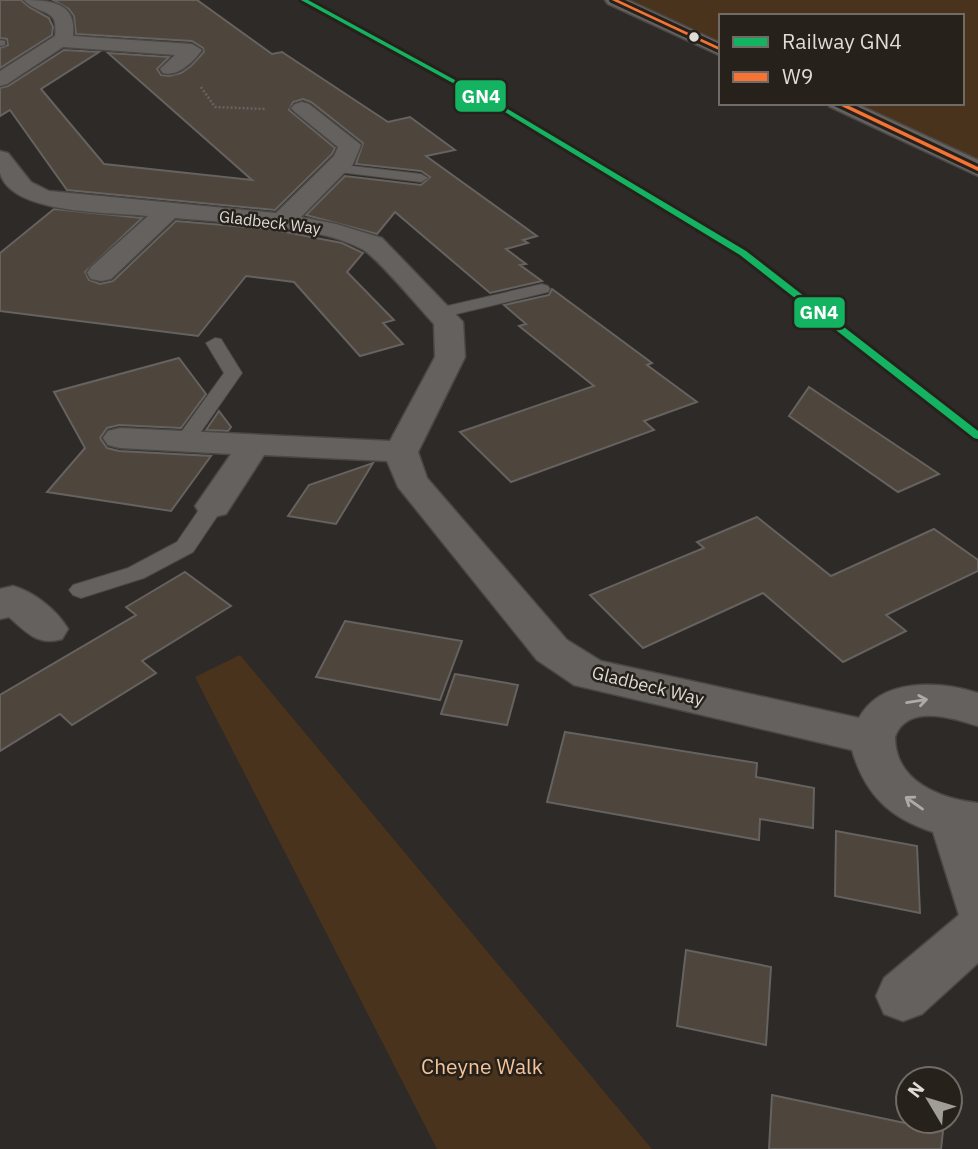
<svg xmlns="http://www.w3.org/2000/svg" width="978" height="1149" viewBox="0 0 978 1149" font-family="'IBM Plex Sans',sans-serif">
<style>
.green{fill:#49331d}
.building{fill:#4e453d;stroke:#65625f;stroke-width:2}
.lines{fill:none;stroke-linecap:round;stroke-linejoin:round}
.service-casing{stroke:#4a4744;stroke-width:2}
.minor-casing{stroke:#4a4744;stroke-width:3}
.tertiary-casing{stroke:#4a4744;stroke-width:3}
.path{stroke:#666361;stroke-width:2.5;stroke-dasharray:2 2;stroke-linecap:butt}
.service{fill:#64615e;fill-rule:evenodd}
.minor{fill:#64615e;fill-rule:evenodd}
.tertiary{fill:#64615e;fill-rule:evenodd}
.bus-1-casing{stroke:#27211b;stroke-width:6}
.bus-1{fill:#f57335;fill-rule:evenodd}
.rail-1-casing{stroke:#27211b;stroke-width:6}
.rail-1{fill:#13b361;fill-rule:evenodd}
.oneway{stroke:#aeaaa7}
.bus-dot{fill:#dfdbd7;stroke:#27211b;stroke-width:2.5}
.labels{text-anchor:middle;stroke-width:5;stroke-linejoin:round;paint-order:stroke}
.far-street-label{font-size:16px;fill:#dfdbd7;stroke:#27211b}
.street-label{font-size:18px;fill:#dfdbd7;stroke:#27211b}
.near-park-label{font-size:21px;fill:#f6c498;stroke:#27211b}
.line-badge{stroke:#27211b;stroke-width:2.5}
.badge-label{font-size:19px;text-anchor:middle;font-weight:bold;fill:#fff}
</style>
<rect width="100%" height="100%" fill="#2e2a27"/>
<g class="green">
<polygon points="629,0 978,0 978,161 852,103 962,103 962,16 721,16 721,43"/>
<polygon points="240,655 652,1149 437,1149 195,677"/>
</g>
<g class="building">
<polygon points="0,0 21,0 29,7 49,18 53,27 52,35 0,68 0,48 8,45 7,39 0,38"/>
<polygon points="53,0 197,0 272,54 282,52 388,122 410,117 455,150 426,156 537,236 523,240 528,243 506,249 526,264 520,265 542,281 490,293 395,212 377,234 306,215 345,176 421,185 430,177 421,171 356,164 363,143 311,102 303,99 293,102 289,110 335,148 332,154 275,210 67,190 10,110 0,116 0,88 8,86 64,50 99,52 41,89 104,164 252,180 108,53 169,57 157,69 161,75 169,76 181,73 191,66 204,52 203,48 192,41 76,34 74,16 69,9"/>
<polygon points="54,209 142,218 85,272 89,280 100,284 113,281 176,221 270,229 342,243 363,253 347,272 394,320 383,323 403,344 360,356 294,282 246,276 198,336 0,311 0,253"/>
<polygon points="552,289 652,363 647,365 697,402 644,421 654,430 511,482 460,432 594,386 519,326 526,324 504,305 549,295"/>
<polygon points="179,358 206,394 181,428 119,425 107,428 100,438 107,448 119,451 211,456 171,511 47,492 85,448 54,392"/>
<polygon points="809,387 939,474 898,492 789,416"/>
<polygon points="219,411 231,427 228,431 206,430"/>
<polygon points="373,463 336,524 288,516 309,485"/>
<polygon points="757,517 831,576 934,529 978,560 978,571 886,615 906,631 843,662 763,593 643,648 590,595 704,548 697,542"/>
<polygon points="185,572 231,606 142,661 156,673 72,725 60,714 0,751 0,695 136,615 126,607"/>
<polygon points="345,621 462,641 440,700 316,677"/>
<polygon points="455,674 518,685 507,725 441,714"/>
<polygon points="565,732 757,763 756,777 814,788 813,828 760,819 759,840 547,802"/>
<polygon points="836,831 917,846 920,913 835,896"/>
<polygon points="686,950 771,967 766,1045 677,1026"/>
<polygon points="772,1095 943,1131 941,1149 769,1149"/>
</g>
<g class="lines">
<defs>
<g id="service">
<polygon points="0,40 5,41 5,45 0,46"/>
<polygon points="335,164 421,174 428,178 421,182 330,171 330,165"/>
<polygon points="542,284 548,286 550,289 548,292 440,318 431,313 434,309"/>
<polygon points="215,338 221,339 242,373 191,446 177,446 174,442 224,373 206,343"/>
<polygon points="213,499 221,501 224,506 193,552 144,578 81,598 73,595 69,590 73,585 128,568 177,542 205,501"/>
</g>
<g id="minor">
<path d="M24,0c28,0 53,3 49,36l119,8 10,6c-9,12 -24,27 -39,23l-3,-4 15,-14 -112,-8 -56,37 -7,2v-15l55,-35c4,-30 -15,-19 -31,-36z"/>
<path d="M302,102l7,2 52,41 -8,19 -52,53 35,7 46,14 81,84 2,35 -47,95 9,26 140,162 34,21 258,57c22,-41 81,-37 119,-25v33c-25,-8 -71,-23 -83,11 0,45 46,62 83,66v160l-56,51 -19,7 -19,-7 -8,-18 8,-18 75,-63 -26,-83c-43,-14 -68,-37 -81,-82l-278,-65 -37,-25 -139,-173 -11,-26 -123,-6 -38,59 -13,3 -13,-3 -5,-8 36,-52 -111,-6 -12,-3 -5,-7 5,-7 12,-3 270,13 45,-84 -1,-33c-15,-16 -57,-67 -72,-75 -47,-25 -134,-26 -187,-31l-64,61 -10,2 -10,-2 -4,-6 4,-6 57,-51c-35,-4 -137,-1 -148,-43 0,-7 0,-15 0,-22l8,2 23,29 18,9 227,22 58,-57 4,-9 -43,-35 -4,-4 4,-4z"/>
<path d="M13,586c21,6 44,24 55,43l-6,10c-24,7 -35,-6 -53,-22l-9,2v-30z"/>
</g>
<g id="tertiary">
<polygon points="605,0 628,0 721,43 721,56 608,4"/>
<polygon points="827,103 855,103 978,160 978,176 830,107"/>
</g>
</defs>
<use href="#service" class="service-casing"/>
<use href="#minor" class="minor-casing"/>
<use href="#tertiary" class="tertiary-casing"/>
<polyline class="path" points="201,87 215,107 266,109"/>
<use href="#service" class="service"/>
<use href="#minor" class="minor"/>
<use href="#tertiary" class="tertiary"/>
<defs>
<g id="bus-1">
<polygon points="612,0 618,0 721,48 721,51"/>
<polygon points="835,103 843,103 978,167 978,171"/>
</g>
</defs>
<use href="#bus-1" class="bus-1-casing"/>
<use href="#bus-1" class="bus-1"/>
<defs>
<polygon id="rail-1" points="301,0 308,0 499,104 746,251 978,431 978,439 974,438 740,255 495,106"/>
</defs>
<use href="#rail-1" class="rail-1-casing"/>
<use href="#rail-1" class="rail-1"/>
</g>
<defs><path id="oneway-shaft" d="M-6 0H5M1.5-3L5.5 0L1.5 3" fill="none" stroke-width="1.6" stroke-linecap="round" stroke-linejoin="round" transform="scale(1.75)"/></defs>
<g class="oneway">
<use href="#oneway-shaft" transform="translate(917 701) rotate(-9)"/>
<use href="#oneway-shaft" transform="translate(914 803) rotate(-145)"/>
</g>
<circle class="bus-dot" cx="694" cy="37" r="6"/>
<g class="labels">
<g class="far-street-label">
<text transform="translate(270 222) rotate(7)" y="6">Gladbeck Way</text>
</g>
<g class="street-label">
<text transform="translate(648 686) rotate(14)" y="6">Gladbeck Way</text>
</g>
<g class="near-park-label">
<text x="482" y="1074">Cheyne Walk</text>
</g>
</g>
<g class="line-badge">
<rect x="454" y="79" width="53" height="34" rx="7" fill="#13b361"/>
<rect x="793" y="296" width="53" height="33" rx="7" fill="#13b361"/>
</g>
<g class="badge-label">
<text x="481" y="103">GN4</text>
<text x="819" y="319">GN4</text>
</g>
<rect x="719" y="14" width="245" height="91" fill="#27211b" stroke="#716b66" stroke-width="2"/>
<rect x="733" y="37" width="35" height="10" fill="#13b361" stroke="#716b66" stroke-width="2"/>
<text x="782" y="49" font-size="21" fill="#dfdbd7">Railway GN4</text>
<rect x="733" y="72" width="35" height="10" fill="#f57335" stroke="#716b66" stroke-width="2"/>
<text x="782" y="84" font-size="21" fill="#dfdbd7">W9</text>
<g transform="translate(929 1100) rotate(308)"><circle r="33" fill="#27211b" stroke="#716b66" stroke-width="2"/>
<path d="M0-5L12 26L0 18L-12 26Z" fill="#a19d99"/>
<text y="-10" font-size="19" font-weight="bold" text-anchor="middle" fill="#dfdbd7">N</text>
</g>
</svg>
